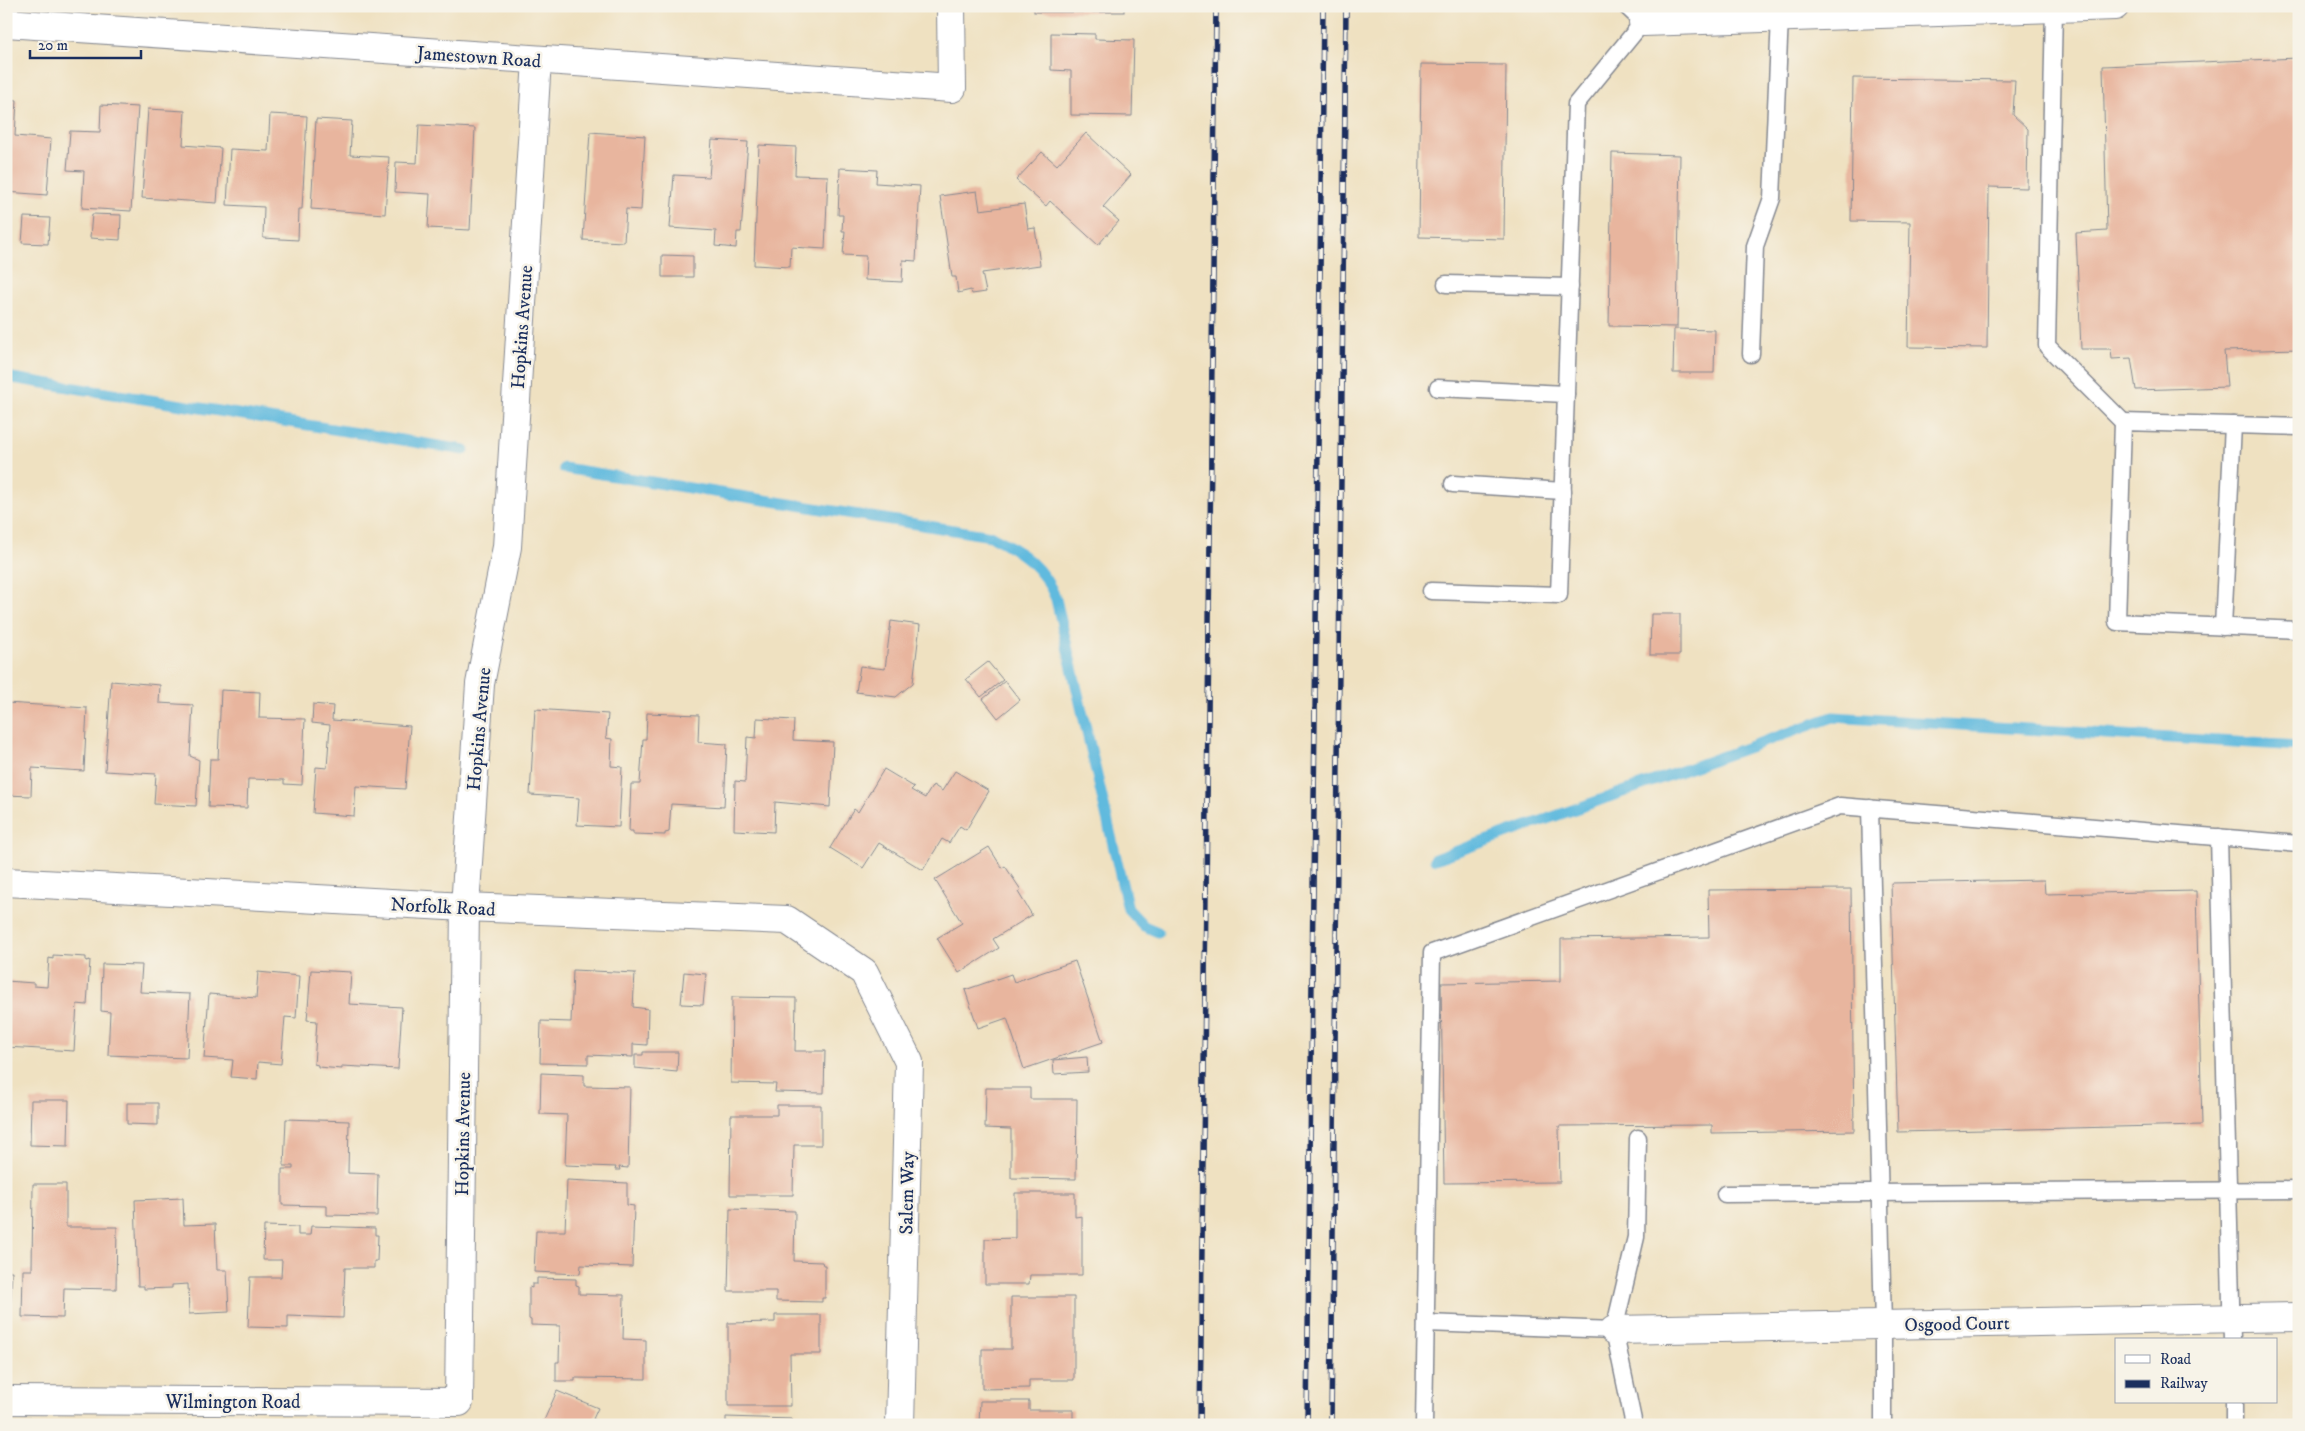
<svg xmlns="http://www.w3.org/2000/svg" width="2305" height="1431" viewBox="0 0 2305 1431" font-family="'IM FELL DW Pica',serif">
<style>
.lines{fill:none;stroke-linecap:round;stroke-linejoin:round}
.stream{stroke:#60bade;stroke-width:11}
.building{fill:#e8b59e}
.service-casing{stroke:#858890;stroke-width:19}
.minor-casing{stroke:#858890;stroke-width:30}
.service{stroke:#fff;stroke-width:16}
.minor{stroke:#fff;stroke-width:28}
.rail-casing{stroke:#1b2f5e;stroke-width:5.5}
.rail{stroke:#f7f3e8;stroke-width:4;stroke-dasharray:11;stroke-linecap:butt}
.labels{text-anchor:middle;stroke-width:5;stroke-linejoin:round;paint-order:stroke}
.street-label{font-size:19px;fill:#1b2f5e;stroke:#f7f3e8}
</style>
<rect width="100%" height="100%" fill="#f7f3e8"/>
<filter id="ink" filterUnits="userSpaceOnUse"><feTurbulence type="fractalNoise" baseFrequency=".02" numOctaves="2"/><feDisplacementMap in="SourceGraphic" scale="10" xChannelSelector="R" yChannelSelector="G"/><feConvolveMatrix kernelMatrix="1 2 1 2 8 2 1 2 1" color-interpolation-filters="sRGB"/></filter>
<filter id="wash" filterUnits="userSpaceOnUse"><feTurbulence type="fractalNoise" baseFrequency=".0096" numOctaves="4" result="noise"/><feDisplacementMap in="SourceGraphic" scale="20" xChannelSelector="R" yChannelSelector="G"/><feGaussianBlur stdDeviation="1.12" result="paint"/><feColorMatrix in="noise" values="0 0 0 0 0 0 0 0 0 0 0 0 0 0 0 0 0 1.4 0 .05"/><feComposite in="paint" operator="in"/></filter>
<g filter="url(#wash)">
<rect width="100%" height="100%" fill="#efe1c1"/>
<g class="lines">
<g class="stream">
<polyline points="6,377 464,450"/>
<path d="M564,468l427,68c29,14 53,32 65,63l72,310 16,17 14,6"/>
<polyline points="1435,859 1833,717 2299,746"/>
</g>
</g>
<g id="blocks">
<g class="building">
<rect x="1034" y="6" width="90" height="6"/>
<polygon points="1051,33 1095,34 1095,39 1134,40 1132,116 1071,115 1071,71 1051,70"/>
<polygon points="2299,58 2299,349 2224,351 2227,387 2136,390 2131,358 2112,359 2111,349 2081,349 2076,233 2107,231 2103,66"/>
<polygon points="1421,64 1506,65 1504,239 1419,237"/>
<polygon points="1853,78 2015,80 2013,115 2028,129 2027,188 1989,187 1987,348 1908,347 1910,222 1851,221"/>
<polygon points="6,99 17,100 15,136 51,139 47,195 6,192"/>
<polygon points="101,105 138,107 131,211 82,208 84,171 67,170 70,131 100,132"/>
<polygon points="148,109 185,111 183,145 221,148 217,203 142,198"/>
<polygon points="270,114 307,116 302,209 299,209 298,240 263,238 264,207 227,205 230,149 268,151"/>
<polygon points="316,119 352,121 350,155 389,157 385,214 311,209"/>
<polygon points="419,125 475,128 470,230 428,228 430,194 395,192 396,162 417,163"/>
<polygon points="590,132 645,136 641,210 626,209 624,242 583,240"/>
<polygon points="1086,133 1131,175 1103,207 1119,221 1098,245 1050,201 1046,206 1016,180 1042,152 1057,165"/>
<polygon points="712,140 748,142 741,232 737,232 736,248 715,246 716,231 670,228 674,175 709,177"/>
<polygon points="759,145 796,147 795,175 828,176 825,249 791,247 790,267 754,265"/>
<polygon points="1612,153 1680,155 1677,327 1609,326"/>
<polygon points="840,168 877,170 876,183 920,186 916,261 903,260 902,282 865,280 866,256 843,255 845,231 842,231 843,215 838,215"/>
<polygon points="977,191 980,210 1024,204 1028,229 1035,228 1040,265 982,273 986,292 972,294 971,290 958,293 956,277 952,277 940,196"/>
<polygon points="92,214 121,215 120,240 90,238"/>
<polygon points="24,217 50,218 48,244 22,243"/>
<polygon points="662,255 693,256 693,277 662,277"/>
<polygon points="1674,329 1715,330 1714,373 1673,373"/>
<polygon points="1651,614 1680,614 1680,655 1650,655"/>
<polygon points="891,621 920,625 913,683 896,697 856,692 860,666 885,669"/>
<polygon points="988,662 1003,680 981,697 966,679"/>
<polygon points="111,681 160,685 159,703 193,705 190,756 199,760 196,806 154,804 156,774 105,771"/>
<polygon points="1005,681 1020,700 998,718 983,699"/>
<polygon points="221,690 260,692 259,718 305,719 302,785 284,784 284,780 248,779 247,808 208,807 210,759 218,759"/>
<polygon points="6,703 87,708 84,771 32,768 31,796 6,795"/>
<polygon points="313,704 333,706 332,720 410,726 405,789 356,786 354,816 313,813 316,767 327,768 330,725 312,723"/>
<polygon points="535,709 608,714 606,738 612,739 611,766 622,767 619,827 577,825 579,798 530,795"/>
<polygon points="647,713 699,715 698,742 727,744 724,807 671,804 669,832 665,833 665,835 633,834 633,831 629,831 631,784 640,784 643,739 646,739"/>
<polygon points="757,718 794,720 793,740 833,742 830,807 775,802 774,832 734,830 735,781 745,782 747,737 756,738"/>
<polygon points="884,769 914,787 911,790 925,798 933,785 942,791 955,771 989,791 966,830 960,826 949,843 942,839 923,870 879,843 863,868 830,848 854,809 858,812"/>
<polygon points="989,847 1002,868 1005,866 1021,890 1018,892 1032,915 993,939 999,948 959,973 937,938 962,923 935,880"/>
<polygon points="2044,880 2045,894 2196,891 2202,1125 1898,1132 1891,883"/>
<polygon points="1851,889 1854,1131 1712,1133 1712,1125 1559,1126 1560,1182 1444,1183 1441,983 1561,981 1561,939 1709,937 1708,890"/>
<polygon points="53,955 86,957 86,961 90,960 87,1005 77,1004 74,1051 6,1047 6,981 34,983 34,986 47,987 49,958 53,959"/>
<polygon points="1075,961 1103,1042 1024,1069 1007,1018 978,1028 965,990 1011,974 1014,982"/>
<polygon points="102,964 142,965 140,992 190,994 187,1058 108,1055 110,1012 101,1011"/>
<polygon points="311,970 351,972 349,1004 402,1007 398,1069 342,1066 342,1069 318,1067 318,1065 314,1064 317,1021 307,1020"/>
<polygon points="573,970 635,973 633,1007 648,1009 647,1045 633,1044 633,1057 588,1055 588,1064 540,1063 541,1021 571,1022"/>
<polygon points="258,972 299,976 296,1018 285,1017 281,1064 258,1062 257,1079 231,1077 233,1060 204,1058 209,994 256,998"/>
<polygon points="684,972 706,974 703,1005 681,1004"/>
<polygon points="732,997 796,998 795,1051 825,1051 824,1093 775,1092 776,1084 731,1083"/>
<polygon points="643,1052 678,1052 677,1072 635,1068 635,1055 643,1055"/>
<polygon points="1087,1057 1088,1072 1054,1074 1053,1060"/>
<polygon points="541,1073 584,1075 584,1086 630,1087 628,1168 619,1167 620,1170 615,1170 616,1167 565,1165 567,1115 540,1114"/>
<polygon points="986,1088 1030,1088 1030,1099 1077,1099 1076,1179 1011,1178 1011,1129 985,1128"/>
<polygon points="31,1100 69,1100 68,1146 30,1145"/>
<polygon points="127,1103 158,1103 158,1125 127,1124"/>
<polygon points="777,1105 821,1105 821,1145 794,1145 793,1195 730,1195 731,1115 777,1115"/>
<polygon points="286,1119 349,1121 348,1173 378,1174 377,1216 327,1215 327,1206 282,1205 282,1169 293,1169 293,1166 284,1166"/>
<polygon points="567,1180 627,1183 627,1205 634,1206 632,1267 581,1265 580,1274 534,1272 536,1231 565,1231"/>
<polygon points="33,1184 66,1184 66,1227 117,1227 116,1289 64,1288 63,1318 22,1317 23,1270 32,1270"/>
<polygon points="1015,1193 1075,1193 1075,1217 1082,1216 1082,1275 1030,1275 1029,1284 985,1284 985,1239 1015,1238"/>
<polygon points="183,1198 184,1225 215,1224 217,1270 227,1270 229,1312 189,1314 188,1284 172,1285 172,1288 144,1289 144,1286 138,1286 135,1200"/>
<polygon points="730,1209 795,1211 794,1261 822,1262 823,1265 825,1265 825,1298 822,1298 822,1302 776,1301 776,1291 728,1291"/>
<polygon points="264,1226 298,1227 298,1235 310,1235 311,1226 375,1228 375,1235 378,1235 377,1261 374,1261 374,1268 345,1268 343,1318 288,1316 288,1328 248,1327 250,1277 281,1277 282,1260 263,1260"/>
<polygon points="6,1271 12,1271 10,1315 6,1315"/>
<polygon points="537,1278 576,1279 576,1285 579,1286 579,1294 624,1295 623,1339 646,1340 646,1379 575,1378 575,1381 556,1381 556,1362 559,1362 560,1326 531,1325 531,1320 529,1319 529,1287 532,1288 532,1284 537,1284"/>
<polygon points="1011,1297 1074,1297 1074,1380 1029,1380 1029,1388 982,1389 982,1349 1011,1349"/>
<polygon points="775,1315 821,1315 821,1354 790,1354 791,1406 728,1406 728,1323 775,1322"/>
<polygon points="557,1391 598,1408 593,1419 606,1425 542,1425"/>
<polygon points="980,1401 1029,1401 1029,1410 1073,1410 1073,1425 979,1425"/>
<polygon points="726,1417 792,1419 792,1425 726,1425"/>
</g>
</g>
</g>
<g filter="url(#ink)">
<use href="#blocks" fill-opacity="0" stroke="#858890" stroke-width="1"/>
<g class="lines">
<defs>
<g id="service">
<polyline points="1626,6 1643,22"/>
<polyline points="2054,8 2047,346 2123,422"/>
<polyline points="1446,284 1570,287"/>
<polyline points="1751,354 1755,246 1772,198 1780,17"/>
<polyline points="1438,388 1566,394"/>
<polyline points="2299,427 2123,422 2117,622 2299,630"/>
<polyline points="1453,484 1563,491"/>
<polyline points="1431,591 1559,595 1576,104 1643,22 1649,6"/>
<polyline points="2223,627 2233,425"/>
<polyline points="1870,808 1883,1325 1883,1425"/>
<polyline points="2219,837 2232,1340"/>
<polyline points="1725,1194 2299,1190"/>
<polyline points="1426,1323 1614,1330"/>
<polyline points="2234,1402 2234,1425"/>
<polyline points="1424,1425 1432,953 1840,806 2299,844"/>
<polyline points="1634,1425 1614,1330 1636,1237 1638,1138"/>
</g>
<g id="minor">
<polyline points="1643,22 2115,6"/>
<polyline points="6,23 952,88 951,6"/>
<polyline points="6,882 465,907 787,920 864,972 909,1062 900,1425"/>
<polyline points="1614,1330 2299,1317"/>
<polyline points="6,1400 459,1402 465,907 480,684 507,547 537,60"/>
</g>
</defs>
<use href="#service" class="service-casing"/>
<use href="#minor" class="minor-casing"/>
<use href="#service" class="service"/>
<use href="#minor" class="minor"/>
<defs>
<g id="rail">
<polyline points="1200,1425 1216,6"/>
<polyline points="1307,1425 1323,6"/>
<polyline points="1331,1425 1346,6"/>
</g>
</defs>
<use href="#rail" class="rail-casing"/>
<use href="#rail" class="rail"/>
</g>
</g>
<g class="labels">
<g class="street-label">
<text transform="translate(479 56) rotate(4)" y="7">Jamestown Road</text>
<text transform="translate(521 327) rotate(-86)" y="7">Hopkins Avenue</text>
<text transform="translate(478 729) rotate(-85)" y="7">Hopkins Avenue</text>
<text transform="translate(443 906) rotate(3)" y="7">Norfolk Road</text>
<text transform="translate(462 1134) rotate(-89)" y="7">Hopkins Avenue</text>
<text transform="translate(906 1193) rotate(-89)" y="7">Salem Way</text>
<text transform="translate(1957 1323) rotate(-1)" y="7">Osgood Court</text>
<text x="233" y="1408">Wilmington Road</text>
</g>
</g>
<rect width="2305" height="1431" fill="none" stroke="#f7f3e8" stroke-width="25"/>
<rect x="2115" y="1338" width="162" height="65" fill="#f7f3e8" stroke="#9fa5b1"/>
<rect x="2125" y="1355" width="25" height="8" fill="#ffffff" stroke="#9fa5b1"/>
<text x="2160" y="1364" font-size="15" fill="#1b2f5e">Road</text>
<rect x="2125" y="1380" width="25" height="8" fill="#1b2f5e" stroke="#9fa5b1"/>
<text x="2160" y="1388" font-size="15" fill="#1b2f5e">Railway</text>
<path d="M30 50v8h111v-8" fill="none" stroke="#1b2f5e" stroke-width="2.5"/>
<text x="38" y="50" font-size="15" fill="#1b2f5e" stroke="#f7f3e8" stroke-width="4" paint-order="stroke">20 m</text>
</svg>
